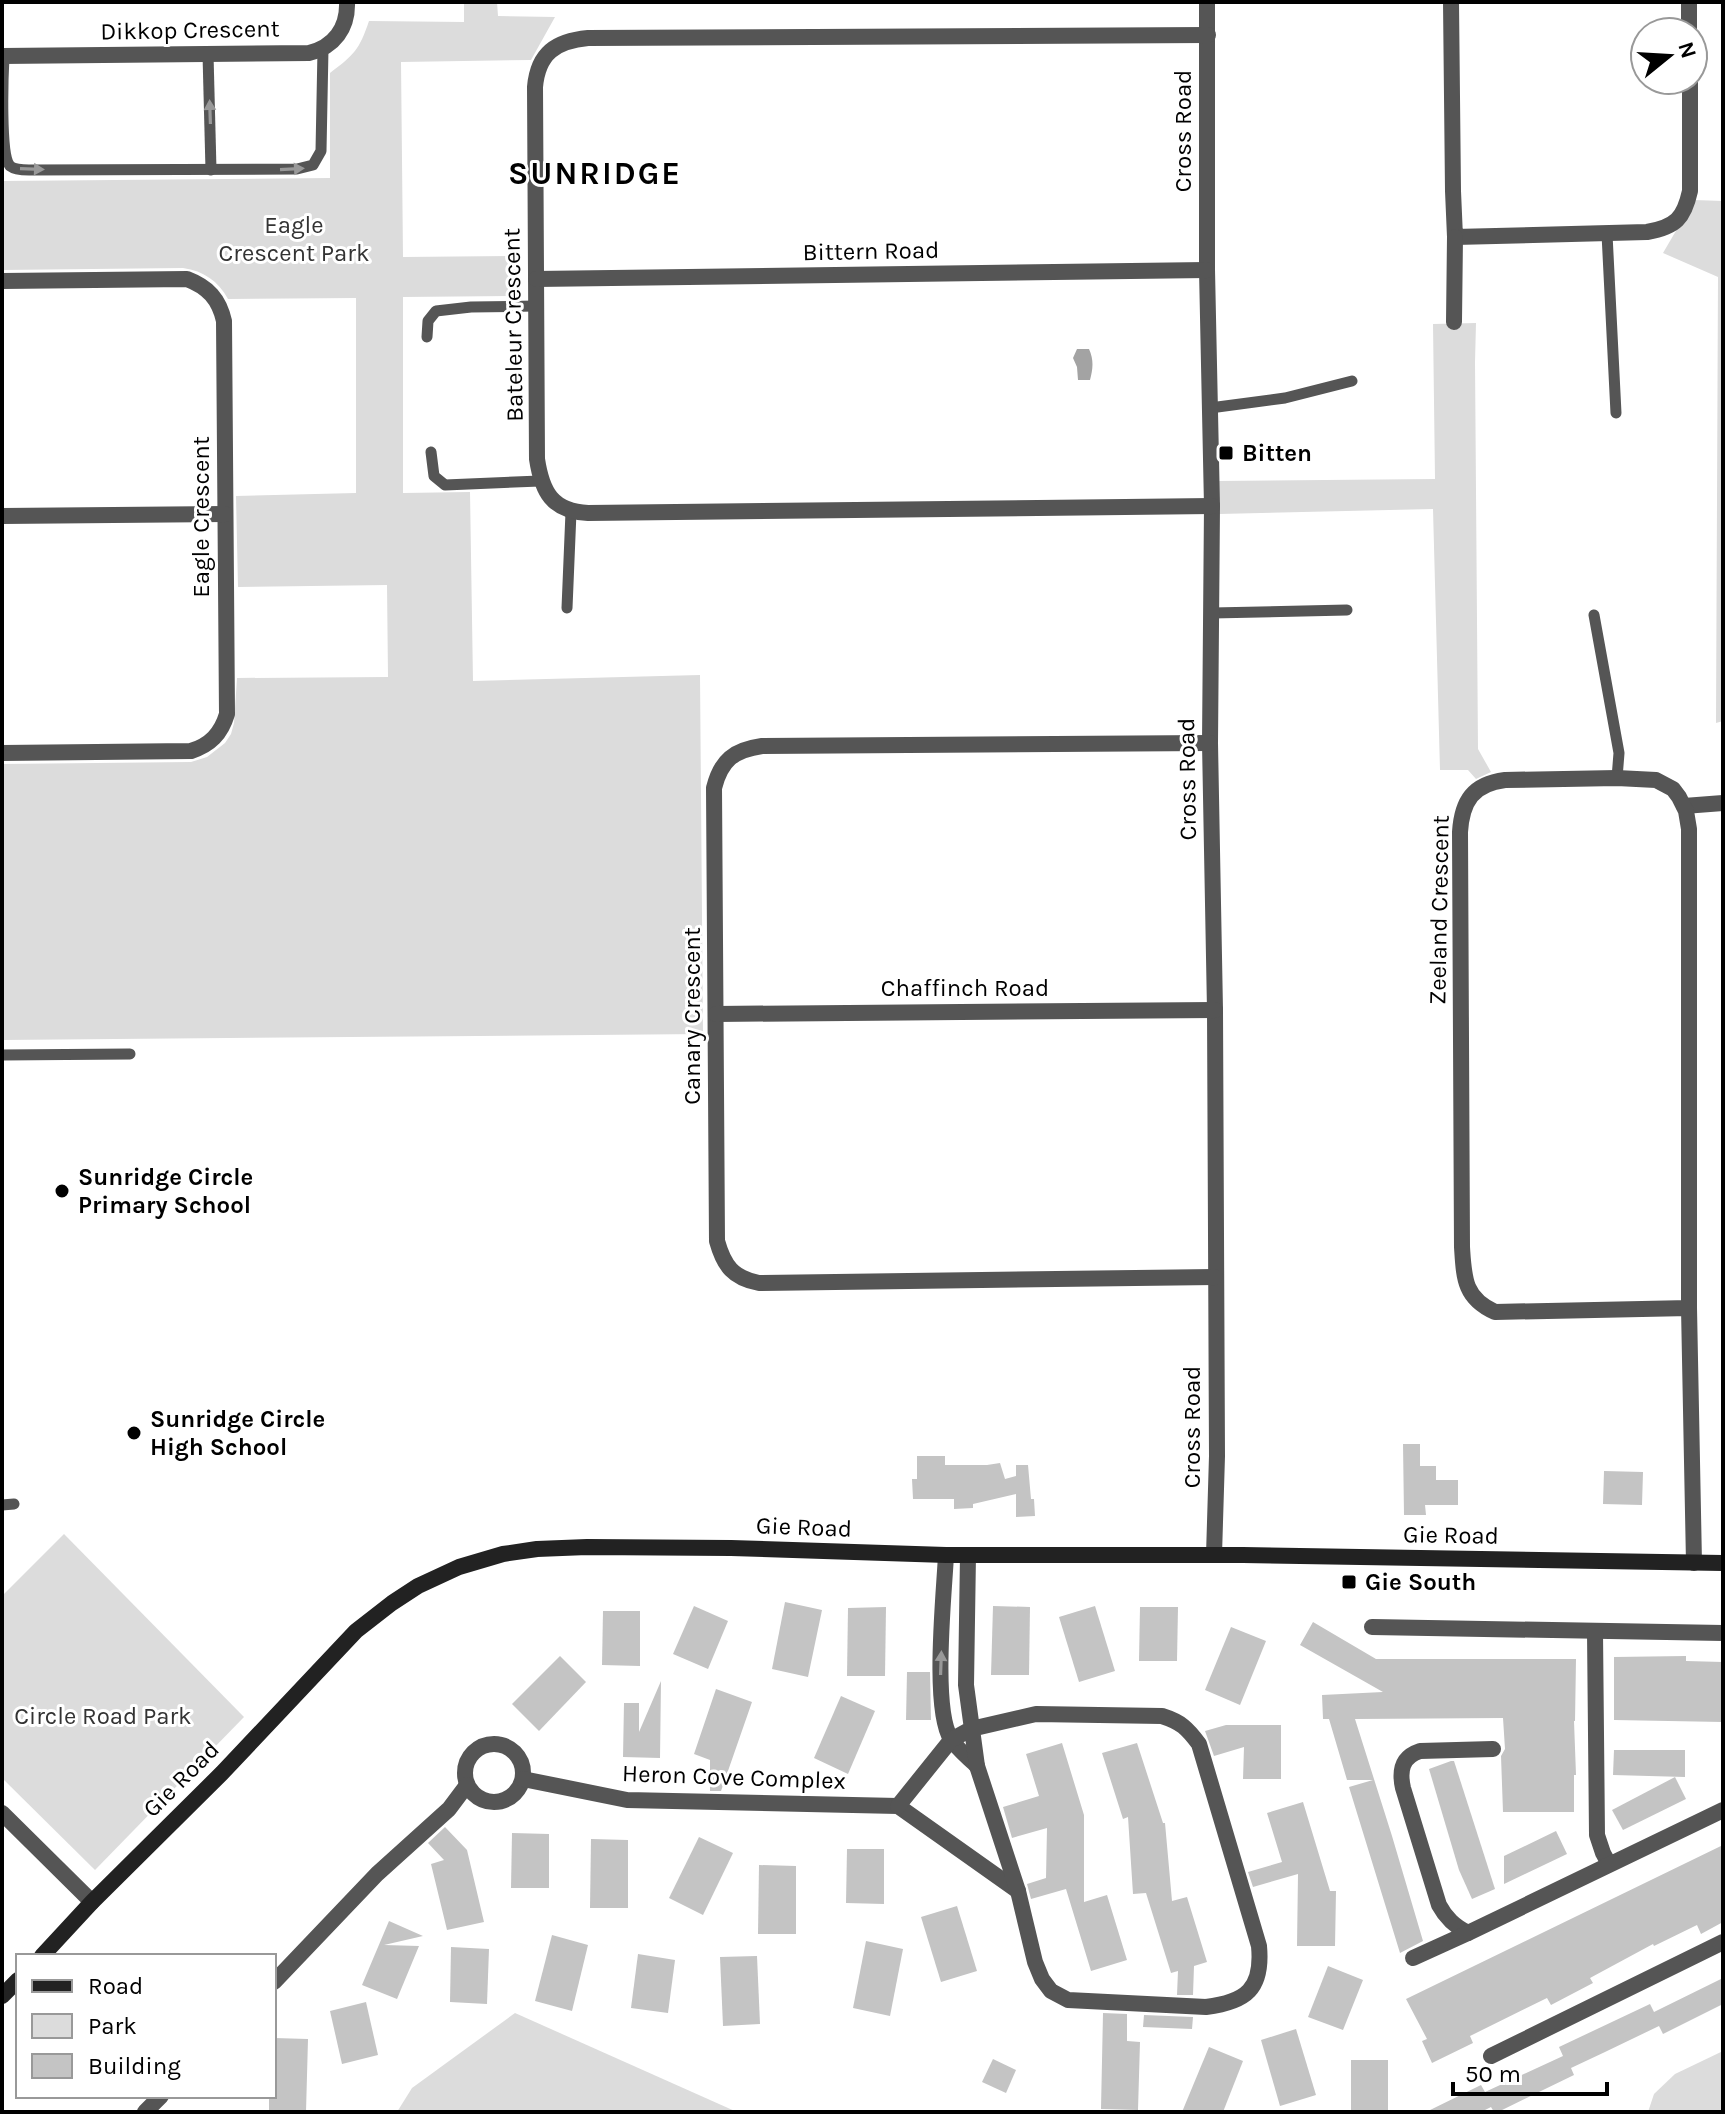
<svg xmlns="http://www.w3.org/2000/svg" width="1725" height="2114" viewBox="0 0 1725 2114" font-family="Karla,sans-serif">
<style>
.green{fill:#dcdcdc}
.water{fill:#a3a3a3}
.building{fill:#c4c4c4}
.lines{fill:none;stroke-linecap:round;stroke-linejoin:round}
.lane{stroke:#555;stroke-width:11}
.street{stroke:#555;stroke-width:16}
.secondary{stroke:#222;stroke-width:16}
.oneway{fill:#999}
.poi-dot{fill:#000;stroke:#fff;stroke-width:3}
.labels{text-anchor:middle;stroke-width:6;stroke-linejoin:round;paint-order:stroke}
.street-label{font-size:24px;fill:#000;stroke:#fff}
.park-label{font-size:24px;fill:#333;stroke:#fff}
.poi-label{font-size:24px;font-weight:bold;fill:#000;stroke:#fff;text-anchor:start}
.district-label{font-size:32px;font-weight:bold;letter-spacing:2px;fill:#000;stroke:#fff}
</style>
<rect width="100%" height="100%" fill="#fff"/>
<g class="green">
<path d="M464,2h33l1,14 57,1 -24,43 -130,2 2,195 112,-1 1,40 -113,1v196l67,-1 3,189 227,-6 3,359 -701,6v-276l189,-2 16,-5 18,-14 6,-9 3,-11 3,-45 151,-1 -1,-92 -149,2 -2,-91 120,-3v-195l-128,1c-10,-18 -24,-28 -45,-31l-181,2v-89l328,-3v-105c25,-19 29,-23 39,-52l95,1z"/>
<polygon points="1694,200 1723,201 1723,721 1716,723 1718,277 1663,253"/>
<polygon points="1476,323 1475,362 1478,749 1491,772 1476,779 1468,770 1440,770 1433,509 1219,514 1218,481 1435,479 1433,324"/>
<polygon points="64,1534 244,1717 95,1870 2,1778 2,1596"/>
<polygon points="515,2013 737,2112 397,2112 412,2088"/>
<polygon points="1723,2051 1723,2112 1648,2112 1654,2094 1675,2074"/>
</g>
<path class="water" d="M1077,349h12c5,11 4,20 1,31h-12l-1,-13 -4,-9z"/>
<g class="building">
<polygon points="1403,1444 1420,1444 1420,1466 1436,1466 1436,1480 1458,1480 1458,1505 1425,1505 1426,1515 1404,1515"/>
<polygon points="917,1456 945,1456 945,1465 987,1465 1000,1463 1005,1479 1016,1476 1016,1465 1028,1465 1031,1499 1034,1499 1035,1516 1016,1517 1016,1494 973,1504 973,1508 954,1509 954,1499 913,1499 912,1479 917,1479"/>
<polygon points="1604,1471 1643,1472 1642,1505 1603,1504"/>
<polygon points="785,1602 822,1610 808,1677 772,1669"/>
<polygon points="694,1606 728,1621 708,1669 673,1654"/>
<polygon points="993,1606 1030,1607 1029,1675 991,1675"/>
<polygon points="1095,1606 1115,1671 1079,1682 1059,1617"/>
<polygon points="886,1607 885,1676 847,1676 848,1608"/>
<polygon points="1140,1607 1178,1607 1177,1661 1139,1661"/>
<polygon points="603,1611 640,1611 640,1666 602,1665"/>
<polygon points="1313,1622 1376,1659 1576,1659 1575,1721 1574,1721 1576,1775 1574,1775 1574,1812 1503,1812 1501,1756 1505,1749 1503,1718 1355,1719 1392,1836 1423,1941 1400,1953 1349,1787 1373,1780 1347,1780 1329,1719 1323,1719 1322,1695 1383,1692 1300,1645"/>
<polygon points="1231,1627 1266,1641 1240,1705 1205,1690"/>
<polygon points="560,1656 586,1682 539,1731 512,1704"/>
<polygon points="1686,1656 1686,1661 1723,1662 1723,1722 1614,1720 1614,1657"/>
<polygon points="907,1672 930,1672 931,1720 906,1720"/>
<polygon points="661,1681 660,1758 623,1757 624,1703 639,1703 639,1732"/>
<polygon points="716,1689 752,1702 721,1791 710,1791 710,1760 694,1754"/>
<polygon points="841,1696 875,1711 848,1774 814,1758"/>
<polygon points="1226,1725 1281,1725 1281,1779 1243,1779 1244,1747 1214,1756 1205,1731"/>
<polygon points="1062,1743 1084,1815 1084,1902 1107,1895 1127,1960 1091,1971 1066,1889 1031,1899 1027,1884 1046,1878 1047,1828 1012,1838 1003,1807 1039,1796 1026,1754"/>
<polygon points="1137,1743 1163,1823 1165,1823 1172,1901 1187,1897 1207,1962 1194,1966 1193,1995 1177,1995 1178,1971 1171,1973 1146,1893 1133,1894 1128,1817 1123,1819 1102,1753"/>
<polygon points="1614,1750 1685,1750 1685,1777 1613,1775"/>
<polygon points="1451,1761 1454,1761 1495,1889 1472,1899 1459,1870 1429,1769"/>
<polygon points="1675,1777 1686,1799 1623,1830 1612,1810"/>
<polygon points="1303,1802 1330,1891 1336,1891 1335,1946 1297,1946 1298,1874 1253,1887 1248,1872 1282,1862 1267,1813"/>
<polygon points="445,1827 467,1850 484,1922 447,1930 431,1864 444,1860 428,1843"/>
<polygon points="1556,1831 1567,1854 1504,1884 1504,1856"/>
<polygon points="512,1833 549,1834 549,1888 511,1888"/>
<polygon points="699,1837 733,1853 703,1915 669,1898"/>
<polygon points="591,1839 628,1840 628,1908 590,1908"/>
<polygon points="1723,1845 1723,1922 1701,1934 1697,1925 1654,1946 1653,1944 1590,1978 1593,1983 1551,2005 1547,1998 1470,2036 1473,2043 1432,2063 1422,2041 1427,2039 1406,1999"/>
<polygon points="847,1849 884,1849 884,1904 846,1903"/>
<polygon points="759,1865 796,1866 796,1934 758,1934"/>
<polygon points="957,1906 977,1971 941,1982 921,1917"/>
<polygon points="389,1921 423,1936 384,1945 419,1946 397,1999 362,1985"/>
<polygon points="552,1935 588,1945 572,2011 535,2001"/>
<polygon points="866,1941 903,1949 890,2016 853,2008"/>
<polygon points="451,1947 489,1949 487,2004 450,2002"/>
<polygon points="638,1954 675,1960 668,2013 631,2008"/>
<polygon points="757,1956 760,2024 723,2026 720,1957"/>
<polygon points="1328,1966 1363,1980 1343,2030 1308,2017"/>
<polygon points="1723,1978 1723,2004 1663,2034 1659,2026 1605,2052 1571,2068 1574,2075 1498,2112 1494,2112 1491,2107 1481,2112 1426,2112 1481,2085 1485,2092 1563,2056 1559,2047 1650,2004 1654,2012"/>
<polygon points="366,2002 378,2055 342,2064 330,2011"/>
<polygon points="1103,2013 1127,2014 1127,2041 1140,2042 1138,2110 1101,2109"/>
<polygon points="1144,2015 1193,2017 1192,2029 1143,2027"/>
<polygon points="1296,2029 1316,2095 1280,2106 1261,2040"/>
<polygon points="274,2038 308,2039 306,2112 269,2112 269,2096 274,2096"/>
<polygon points="1209,2047 1243,2061 1223,2112 1182,2112"/>
<polygon points="993,2059 1016,2070 1006,2093 982,2082"/>
<rect x="1351" y="2060" width="37" height="52"/>
</g>
<g class="lines">
<g class="lane">
<polyline points="208,54 211,170"/>
<path d="M4,56c-1,19 -4,99 6,110 5,4 13,4 19,4l268,-1 16,-4 8,-14 2,-102"/>
<polyline points="1607,234 1616,413"/>
<polyline points="427,337 428,321 436,311 471,307 536,306"/>
<polyline points="1210,408 1285,398 1352,381"/>
<polyline points="431,452 434,476 445,485 540,481"/>
<polyline points="567,608 571,512"/>
<polyline points="1212,613 1347,610"/>
<polyline points="1594,615 1619,753 1617,778"/>
<polyline points="2,1055 130,1054"/>
<polyline points="2,1505 14,1504"/>
</g>
<g class="street">
<polyline points="1207,2 1207,270 1212,506 1210,743 1215,1010 1217,1456 1214,1555"/>
<path d="M1451,2l2,189 2,46 192,-5c29,-5 37,-14 43,-41v-111"/>
<polyline points="1689,2 1689,32"/>
<path d="M1208,35l-620,3c-32,3 -50,15 -53,49l2,372c5,33 15,52 51,54l624,-7"/>
<path d="M2,56l307,-3c25,-6 39,-25 38,-51"/>
<polyline points="536,279 1207,270"/>
<path d="M2,281l185,-2c21,8 32,20 37,42l3,393c-6,20 -17,31 -36,37l-189,2"/>
<polyline points="1454,322 1455,237"/>
<polyline points="2,516 225,514"/>
<path d="M1210,743l-448,3c-28,4 -41,14 -48,42l3,453c7,25 16,37 42,42l456,-6"/>
<polyline points="1684,806 1723,803"/>
<polyline points="716,1014 1215,1010"/>
<path d="M1689,1308l-194,4c-31,-14 -31,-34 -33,-65l-2,-415c2,-31 13,-48 45,-52l112,-2 39,2 17,9 6,8 7,14 3,18v479l5,255"/>
<path d="M946,1555c-2,40 -14,154 5,184 6,10 18,19 26,27"/>
<polyline points="1372,1627 1723,1633"/>
<polyline points="1595,1632 1597,1835 1603,1853 1609,1864"/>
<circle cx="494" cy="1773" r="29"/>
<path d="M1493,1749l-73,2c-18,6 -21,19 -17,37l36,117c7,13 15,21 29,28l255,-123"/>
<polyline points="523,1779 627,1800 898,1806 1018,1891"/>
<path d="M898,1806l53,-66 20,-11 65,-15 126,2c19,6 25,12 37,28l60,202c4,43 -13,56 -53,61l-138,-7 -17,-9 -9,-12 -7,-17 -17,-71 -41,-125 -11,-81 2,-130"/>
<polyline points="2,1813 92,1902"/>
<polyline points="1413,1958 1468,1933"/>
<polyline points="274,1982 377,1874 449,1809 467,1785"/>
<polyline points="1491,2056 1723,1942"/>
<polyline points="145,2112 161,2096"/>
</g>
<g class="secondary">
<polyline points="42,1956 92,1902 222,1773 356,1631 392,1603 418,1586 459,1567 503,1554 537,1549 587,1547 731,1548 946,1555 1243,1555 1723,1563"/>
<polyline points="2,1996 18,1980"/>
</g>
</g>
<defs><path id="oneway-solid" d="M-6-.8H1V-3.2L6.5 0L1 3.2V.8H-6Z" transform="scale(2)"/></defs>
<g class="oneway">
<use href="#oneway-solid" transform="translate(210 112) rotate(-92)"/>
<use href="#oneway-solid" transform="translate(32 169) rotate(2)"/>
<use href="#oneway-solid" transform="translate(292 169) rotate(-3)"/>
<use href="#oneway-solid" transform="translate(941 1663) rotate(-88)"/>
</g>
<g class="poi-dot">
<rect x="1218" y="445" width="16" height="16" rx="4"/>
<circle cx="62" cy="1191" r="8"/>
<circle cx="134" cy="1433" r="8"/>
<rect x="1341" y="1574" width="16" height="16" rx="4"/>
</g>
<g class="labels">
<g class="street-label">
<text transform="translate(190 30) rotate(-1)" y="8">Dikkop Crescent</text>
<text transform="translate(1183 131) rotate(-90)" y="8">Cross Road</text>
<text transform="translate(871 251) rotate(-1)" y="8">Bittern Road</text>
<text transform="translate(513 325) rotate(-91)" y="8">Bateleur Crescent</text>
<text transform="translate(201 517) rotate(-90)" y="8">Eagle Crescent</text>
<text transform="translate(1187 779) rotate(-91)" y="8">Cross Road</text>
<text transform="translate(1439 910) rotate(-89)" y="8">Zeeland Crescent</text>
<text x="965" y="996">Chaffinch Road</text>
<text transform="translate(692 1016) rotate(-90)" y="8">Canary Crescent</text>
<text transform="translate(1192 1427) rotate(-90)" y="8">Cross Road</text>
<text transform="translate(804 1527) rotate(2)" y="8">Gie Road</text>
<text transform="translate(1451 1535) rotate(1)" y="8">Gie Road</text>
<text transform="translate(734 1777) rotate(2)" y="8">Heron Cove Complex</text>
<text transform="translate(181 1779) rotate(-45)" y="8">Gie Road</text>
</g>
<g class="park-label">
<text x="294" y="233">Eagle<tspan x="294" dy="28">Crescent Park</tspan></text>
<text x="103" y="1724">Circle Road Park</text>
</g>
<g class="poi-label">
<text x="1242" y="461">Bitten</text>
<text x="78" y="1185">Sunridge Circle<tspan x="78" dy="28">Primary School</tspan></text>
<text x="150" y="1427">Sunridge Circle<tspan x="150" dy="28">High School</tspan></text>
<text x="1365" y="1590">Gie South</text>
</g>
<g class="district-label">
<text x="595" y="184">SUNRIDGE</text>
</g>
</g>
<rect width="1725" height="2114" fill="none" stroke="#000000" stroke-width="8"/>
<rect x="16" y="1954" width="260" height="144" fill="#ffffff" stroke="#999999" stroke-width="2"/>
<rect x="32" y="1980" width="40" height="12" fill="#222222" stroke="#999999" stroke-width="2"/>
<text x="88" y="1994" font-size="24" fill="#000000">Road</text>
<rect x="32" y="2014" width="40" height="24" fill="#dcdcdc" stroke="#999999" stroke-width="2"/>
<text x="88" y="2034" font-size="24" fill="#000000">Park</text>
<rect x="32" y="2054" width="40" height="24" fill="#c4c4c4" stroke="#999999" stroke-width="2"/>
<text x="88" y="2074" font-size="24" fill="#000000">Building</text>
<g transform="translate(1669 56) rotate(72)"><circle r="38" fill="#ffffff" stroke="#999999" stroke-width="2"/>
<path d="M0-6L14 30L0 20L-14 30Z" fill="#000000"/>
<text y="-12" font-size="22" font-weight="bold" text-anchor="middle" fill="#000000">N</text>
</g>
<path d="M1453 2082v12h154v-12" fill="none" stroke="#000000" stroke-width="4"/>
<text x="1465" y="2082" font-size="24" fill="#000000" stroke="#ffffff" stroke-width="6" paint-order="stroke">50 m</text>
</svg>
